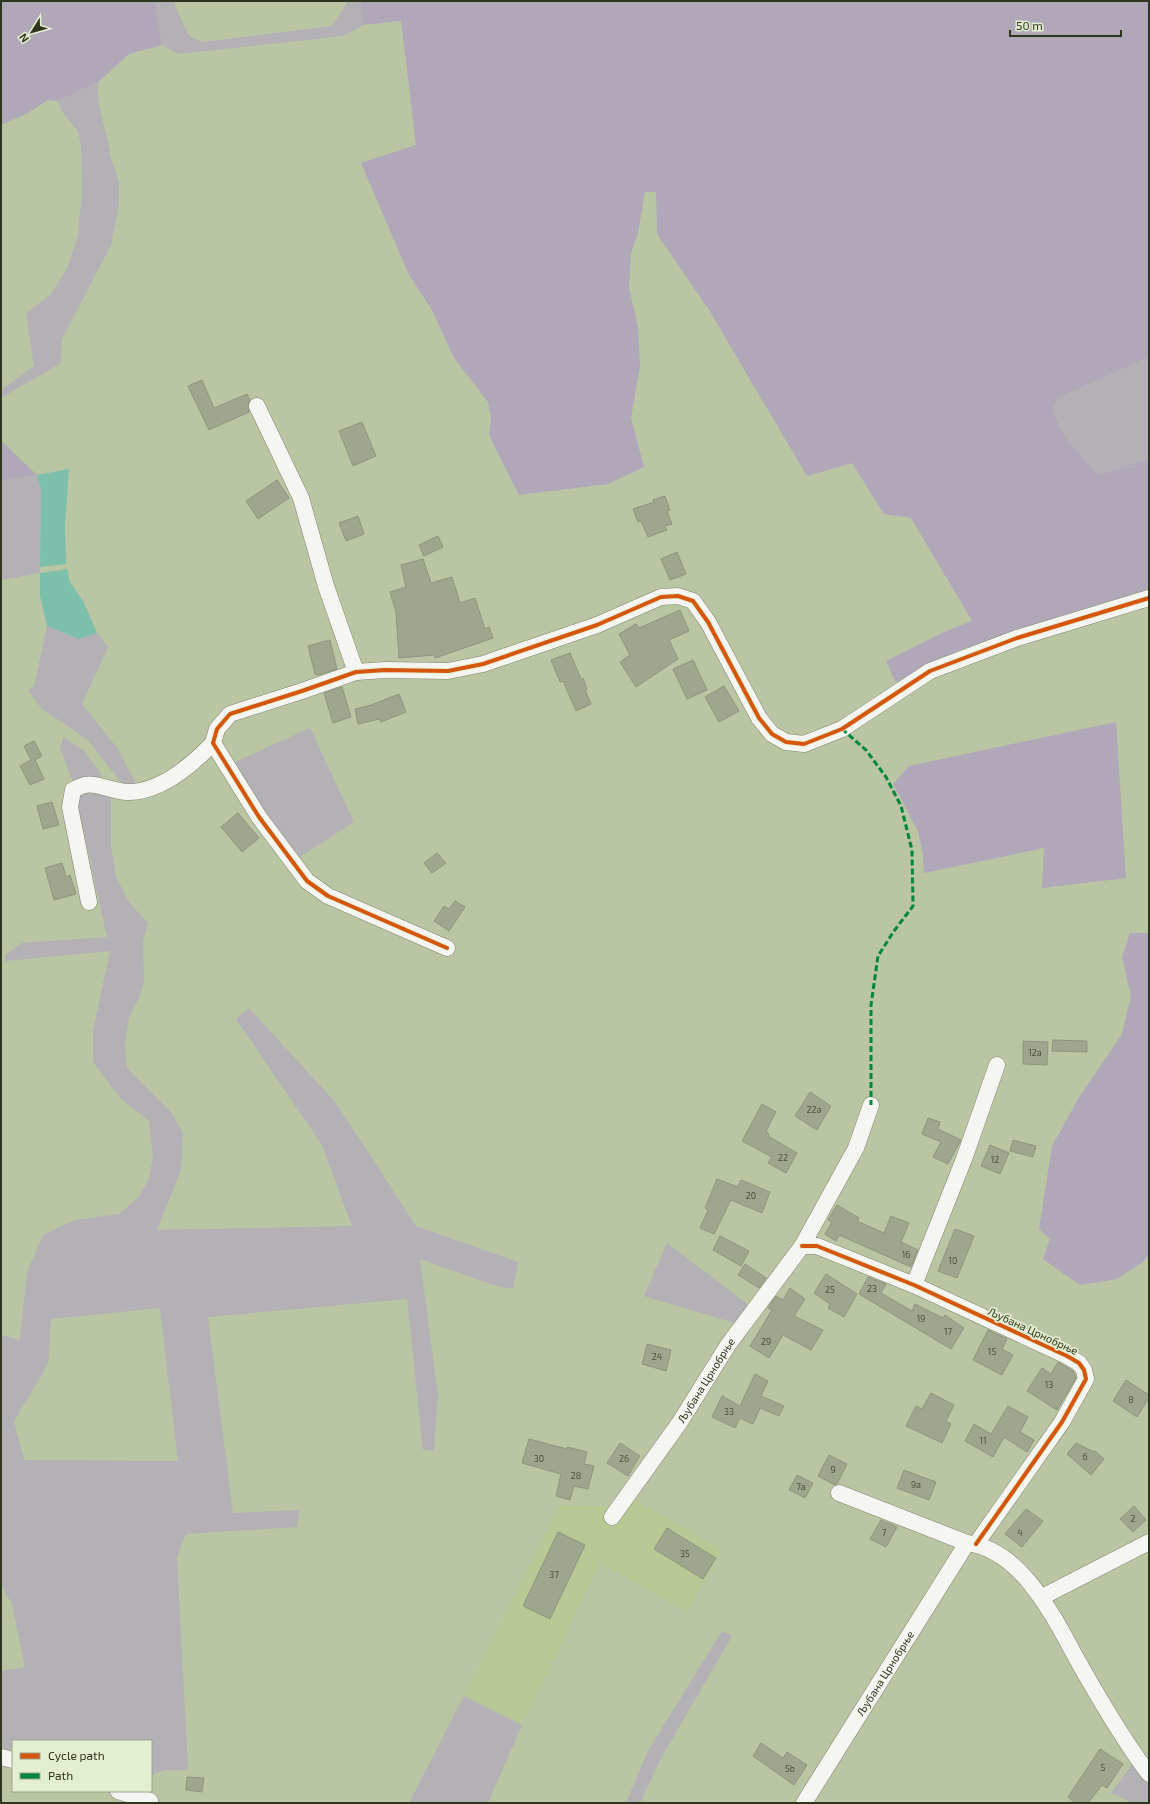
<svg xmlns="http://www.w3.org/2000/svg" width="1150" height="1804" viewBox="0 0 1150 1804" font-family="'Exo 2',sans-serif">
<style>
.built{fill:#b9c996}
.green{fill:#b3b0b6;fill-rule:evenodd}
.forest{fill:#b0a7b9}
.water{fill:#7cbfab}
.building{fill:#9ea78d;stroke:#8d957c}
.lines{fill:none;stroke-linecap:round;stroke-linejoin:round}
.minor-casing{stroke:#7e856c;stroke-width:17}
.minor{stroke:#f5f6f1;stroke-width:16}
.quiet{stroke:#00873e;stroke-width:3;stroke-dasharray:6 3;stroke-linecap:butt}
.cycleway-casing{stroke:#e4eed1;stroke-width:6}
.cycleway{stroke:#d6560e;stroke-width:4}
.labels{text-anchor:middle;stroke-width:3.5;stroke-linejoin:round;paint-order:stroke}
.number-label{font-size:9px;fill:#4b523a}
.street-label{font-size:11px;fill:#2f361e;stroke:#e4eed1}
</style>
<rect width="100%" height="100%" fill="#bac5a4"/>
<polygon class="built" points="633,1499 722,1550 687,1612 600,1563 522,1725 464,1696 559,1505 612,1507"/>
<g class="green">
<polygon points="155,1 174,1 175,6 189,36 203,42 332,26 348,1 360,1 363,25 343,36 178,54 162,45"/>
<polygon points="98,82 98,100 112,161 119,182 119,205 111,245 62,339 61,363 1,398 1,390 34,366 26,313 50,295 67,269 78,236 82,194 81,147 78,131 65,116 57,101"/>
<polygon points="1149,357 1149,459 1098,477 1064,435 1052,410 1058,398"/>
<polygon points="37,475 41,490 40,573 1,580 1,480"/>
<polygon points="47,626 79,639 97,633 108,647 82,704 118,749 137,786 124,786 88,740 41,708 28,690 34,687"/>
<polygon points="310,728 354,822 297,859 231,764"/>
<path d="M64,737l20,14 15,20 12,24v50l5,32 12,24 20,22 -5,18 1,41 -3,11 -12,25 -4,25 2,25 43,43 13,22 -2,37 -24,60 195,-4 -30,-81 -86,-126 13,-11 87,95 80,123 102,36 -5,27 -20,-4 -73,-26 18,137 -4,54h-11l-16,-151 -199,18 25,196 66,-3 -2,17 -111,7 -9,23 11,213h-24l-13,6v-35h-138v10l-12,-3v-77l24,-4 -13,-63 -11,-19v-250l19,5 7,-68 16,-37 32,-15 44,-6 20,-17 10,-19 4,-21 -4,-36 -29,-23 -27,-36v-31l17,-80 -105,10v-6l17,-12 85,-6 -34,-154 -13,-36zM160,1308l18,153 -154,-1 -10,-39 34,-57 3,-45z"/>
<polygon points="667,1243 751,1307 738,1324 644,1296"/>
<polygon points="722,1631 732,1636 661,1758 640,1803 626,1803 648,1751"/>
<polygon points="464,1696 522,1725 488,1803 409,1803"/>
<polygon points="1141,1753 1149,1764 1149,1803 1133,1803 1111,1793"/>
</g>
<g class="forest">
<polygon points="1,1 155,1 162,45 129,54 98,82 57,101 48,100 26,114 1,125"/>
<polygon points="360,1 1149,1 1149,357 1058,398 1052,410 1064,435 1098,476 1149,459 1149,589 1031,625 960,650 930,663 897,682 894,679 886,661 944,632 972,621 911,518 884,514 852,463 807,476 709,310 657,234 656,192 645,192 638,233 631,253 629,287 638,328 640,366 631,418 644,467 608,484 519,495 489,435 491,419 488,402 454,358 432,310 409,275 361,163 416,145 401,21 363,25"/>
<polygon points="1,441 37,475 1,480"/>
<polygon points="1116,722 1126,878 1042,888 1044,848 924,873 923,855 918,831 893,784 909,766"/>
<polygon points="1130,933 1149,933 1149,1254 1143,1262 1117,1279 1080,1285 1043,1259 1050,1239 1039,1229 1052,1146 1078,1099 1122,1034 1131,996 1122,957"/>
</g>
<g class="water">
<polygon points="69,469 65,523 66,564 40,567 41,490 37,475"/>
<polygon points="67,569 70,582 83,601 97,633 79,639 47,626 40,596 40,573"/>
</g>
<g class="building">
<polygon points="202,380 214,408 247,394 250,400 248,406 249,412 209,430 188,386"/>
<polygon points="362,422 376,456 353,466 339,431"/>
<polygon points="277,480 289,498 258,519 246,501"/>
<polygon points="665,496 670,510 667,511 672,524 665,526 667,530 648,537 641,521 638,522 633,509 654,502 653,500"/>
<polygon points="358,516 364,534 346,541 339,523"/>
<polygon points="438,536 443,547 424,556 419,545"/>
<polygon points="677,552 686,574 670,580 661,559"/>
<polygon points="423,559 431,583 452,577 460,603 475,598 485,629 489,627 493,638 435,658 434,655 399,658 396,612 390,592 406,587 401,565"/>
<polygon points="680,610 689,631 669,640 678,659 636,687 620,662 630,655 619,634 636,624 639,628"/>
<polygon points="330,640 337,669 318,675 315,674 308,646"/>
<polygon points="570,653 581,679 583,678 587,689 585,690 591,704 576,711 563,681 560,682 551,660"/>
<polygon points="693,660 707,690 687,699 673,669"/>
<polygon points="724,686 739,711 719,722 705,697"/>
<polygon points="342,687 351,717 333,723 324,693"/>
<polygon points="399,694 406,712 381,722 379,719 358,724 355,709 371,705"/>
<polygon points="34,741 42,756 35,760 44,779 30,785 20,766 31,760 24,746"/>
<polygon points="52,802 59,825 43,829 37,806"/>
<polygon points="238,813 259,838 242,852 221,827"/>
<polygon points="437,853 446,863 432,873 424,863"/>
<polygon points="62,863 66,877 70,875 76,894 54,900 45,868"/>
<polygon points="455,901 465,907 449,931 434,921 444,906 449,909"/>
<polygon points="1053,1040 1087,1041 1087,1052 1052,1051"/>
<polygon points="1023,1041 1048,1042 1047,1065 1023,1064"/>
<polygon points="810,1092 831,1106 817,1130 795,1116"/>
<polygon points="762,1104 776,1112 766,1131 769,1134 768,1136 797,1153 786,1173 768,1163 772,1157 742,1141"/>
<polygon points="928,1118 940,1122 938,1129 961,1140 948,1164 933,1157 941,1142 922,1134"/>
<polygon points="1013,1140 1036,1146 1033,1157 1010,1151"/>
<polygon points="990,1145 1009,1153 1000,1174 981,1166"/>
<polygon points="717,1179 738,1187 741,1180 770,1192 762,1213 731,1200 714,1234 700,1228 708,1210 705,1208"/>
<polygon points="837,1205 859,1218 857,1221 884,1233 891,1216 909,1223 901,1242 918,1250 911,1267 839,1235 836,1241 825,1234 832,1222 828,1220"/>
<polygon points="955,1229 974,1236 957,1278 938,1271"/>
<polygon points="720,1236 749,1251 741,1266 713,1250"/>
<polygon points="745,1264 766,1278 759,1288 738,1275"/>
<polygon points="826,1274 857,1294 844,1317 828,1308 830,1304 814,1293"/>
<polygon points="868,1277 886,1284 881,1293 912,1311 915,1304 943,1318 945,1315 964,1328 951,1349 859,1294"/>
<polygon points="790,1288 805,1299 794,1316 823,1330 811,1350 783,1335 769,1358 750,1346 772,1310 768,1308 776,1296 783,1300"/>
<polygon points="988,1330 1007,1339 1002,1349 1013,1355 1002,1375 973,1360"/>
<polygon points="647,1344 671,1350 666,1371 642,1364"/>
<polygon points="1058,1362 1073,1371 1076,1378 1057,1410 1027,1391 1042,1368 1051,1374"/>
<polygon points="755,1374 768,1381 761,1396 784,1406 779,1416 760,1408 753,1424 740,1418 735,1428 712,1417 722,1396 740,1406"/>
<polygon points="1126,1380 1149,1395 1149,1398 1137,1417 1113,1401"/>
<polygon points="931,1393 954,1405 946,1421 951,1424 942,1443 906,1426 916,1406 922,1409"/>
<polygon points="1008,1406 1028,1417 1020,1432 1034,1440 1027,1452 1004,1437 993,1457 965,1441 974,1424 991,1434"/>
<polygon points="529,1439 567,1449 567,1447 587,1452 584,1464 594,1466 588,1489 574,1486 570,1500 556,1496 561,1474 522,1463"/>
<polygon points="620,1443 640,1456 628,1476 607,1463"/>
<polygon points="1076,1443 1094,1452 1095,1451 1104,1459 1091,1475 1067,1454"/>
<polygon points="829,1455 847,1464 837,1484 835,1485 818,1476"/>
<polygon points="904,1470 936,1482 929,1500 897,1488"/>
<polygon points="797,1475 813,1483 805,1498 789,1490"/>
<polygon points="1134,1506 1146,1520 1133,1532 1120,1519"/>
<polygon points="1026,1509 1043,1521 1022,1547 1005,1534"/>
<polygon points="881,1520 897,1527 886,1547 870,1539"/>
<polygon points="667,1528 716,1558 703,1579 654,1549"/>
<polygon points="558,1532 585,1545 550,1619 523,1606"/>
<polygon points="761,1743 783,1758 787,1752 807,1765 794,1785 753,1756"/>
<polygon points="1100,1749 1123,1764 1107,1788 1102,1785 1088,1803 1075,1803 1068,1797"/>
<polygon points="187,1777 204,1778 202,1792 186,1790"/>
</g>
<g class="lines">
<defs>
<g id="minor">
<polyline points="257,406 301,498 326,586 356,672"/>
<path d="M89,902l-19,-95 3,-17c4,-2 8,-4 12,-5 10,-3 30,7 42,7 33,1 64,-26 86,-49"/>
<polyline points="447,948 328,896 307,881 259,817 213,743 217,729 230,714 302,691 356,672 385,670 448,671 483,664 597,625 661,597 678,596 693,601 708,622 759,718 772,734 786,742 804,744 842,729 930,671 1017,638 1149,598"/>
<polyline points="802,1246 817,1246 914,1285 1067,1356 1079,1363 1084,1370 1086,1379 1062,1422 976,1544"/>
<polyline points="914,1285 964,1159 997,1065"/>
<path d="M839,1493l128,50c61,8 92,87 120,134 19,33 39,67 62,97"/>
<path id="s1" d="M612,1517l68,-95 48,-77 74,-99 54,-98 15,-43"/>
<polyline points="1042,1597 1149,1542"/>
<polyline points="1,1757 13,1760"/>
<polyline points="118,1791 150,1801"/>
<path id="s2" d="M804,1803l163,-260"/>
</g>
</defs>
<use href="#minor" class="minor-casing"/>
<use href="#minor" class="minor"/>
<polyline class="quiet" points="842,729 866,750 886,777 901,806 912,850 913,906 894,931 878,956 871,1005 871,1105"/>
<defs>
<g id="cycleway">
<polyline points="447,948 328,896 307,881 259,817 213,743 217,729 230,714 302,691 356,672 385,670 448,671 483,664 597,625 661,597 678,596 693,601 708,622 759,718 772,734 786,742 804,744 842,729 930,671 1017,638 1149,598"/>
<polyline points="802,1246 817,1246 914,1285 1067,1356 1079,1363 1084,1370 1086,1379 1062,1422 976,1544"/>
</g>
</defs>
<use href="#cycleway" class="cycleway-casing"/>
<use href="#cycleway" class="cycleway"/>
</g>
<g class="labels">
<g class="number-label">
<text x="1035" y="1056">12a</text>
<text x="814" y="1113">22a</text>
<text x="783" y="1161">22</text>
<text x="995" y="1163">12</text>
<text x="751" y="1199">20</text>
<text x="906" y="1258">16</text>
<text x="953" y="1264">10</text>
<text x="872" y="1292">23</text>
<text x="830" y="1293">25</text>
<text x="921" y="1322">19</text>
<text x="948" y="1335">17</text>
<text x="766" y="1345">29</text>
<text x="992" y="1355">15</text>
<text x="657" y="1360">24</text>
<text x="1049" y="1388">13</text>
<text x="1131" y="1403">8</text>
<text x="729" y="1415">33</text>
<text x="983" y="1444">11</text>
<text x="1085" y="1460">6</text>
<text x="539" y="1462">30</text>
<text x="624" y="1462">26</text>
<text x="833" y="1473">9</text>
<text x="576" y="1479">28</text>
<text x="916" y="1488">9a</text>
<text x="801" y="1490">7a</text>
<text x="1133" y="1522">2</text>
<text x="884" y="1536">7</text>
<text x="1020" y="1536">4</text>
<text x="685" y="1557">35</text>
<text x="554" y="1578">37</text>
<text x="1103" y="1771">5</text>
<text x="790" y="1772">5b</text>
</g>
<g class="street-label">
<text transform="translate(1033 1331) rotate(25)" y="4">Љубана Црнобрње</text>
<text dy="4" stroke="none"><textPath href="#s1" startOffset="166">Љубана Црнобрње</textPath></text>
<text dy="4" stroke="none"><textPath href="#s2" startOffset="153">Љубана Црнобрње</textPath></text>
</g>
</g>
<rect width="1150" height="1804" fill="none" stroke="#2f361e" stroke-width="4"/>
<rect x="12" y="1740" width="140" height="52" fill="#e4eed1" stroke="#9ca489"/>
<rect x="20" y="1753" width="20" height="6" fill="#d6560e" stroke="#9ca489"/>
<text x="48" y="1760" font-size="12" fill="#2f361e">Cycle path</text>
<rect x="20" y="1773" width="20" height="6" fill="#00873e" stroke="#9ca489"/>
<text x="48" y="1780" font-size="12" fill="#2f361e">Path</text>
<g transform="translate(32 32) rotate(233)" stroke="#e4eed1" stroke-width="3" paint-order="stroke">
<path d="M0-3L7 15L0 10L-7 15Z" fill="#2f361e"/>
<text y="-6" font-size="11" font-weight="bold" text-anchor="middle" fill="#2f361e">N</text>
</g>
<path d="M1010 30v6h111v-6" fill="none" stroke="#2f361e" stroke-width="2"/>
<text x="1016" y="30" font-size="12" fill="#2f361e" stroke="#e4eed1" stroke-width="3" paint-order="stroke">50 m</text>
</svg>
